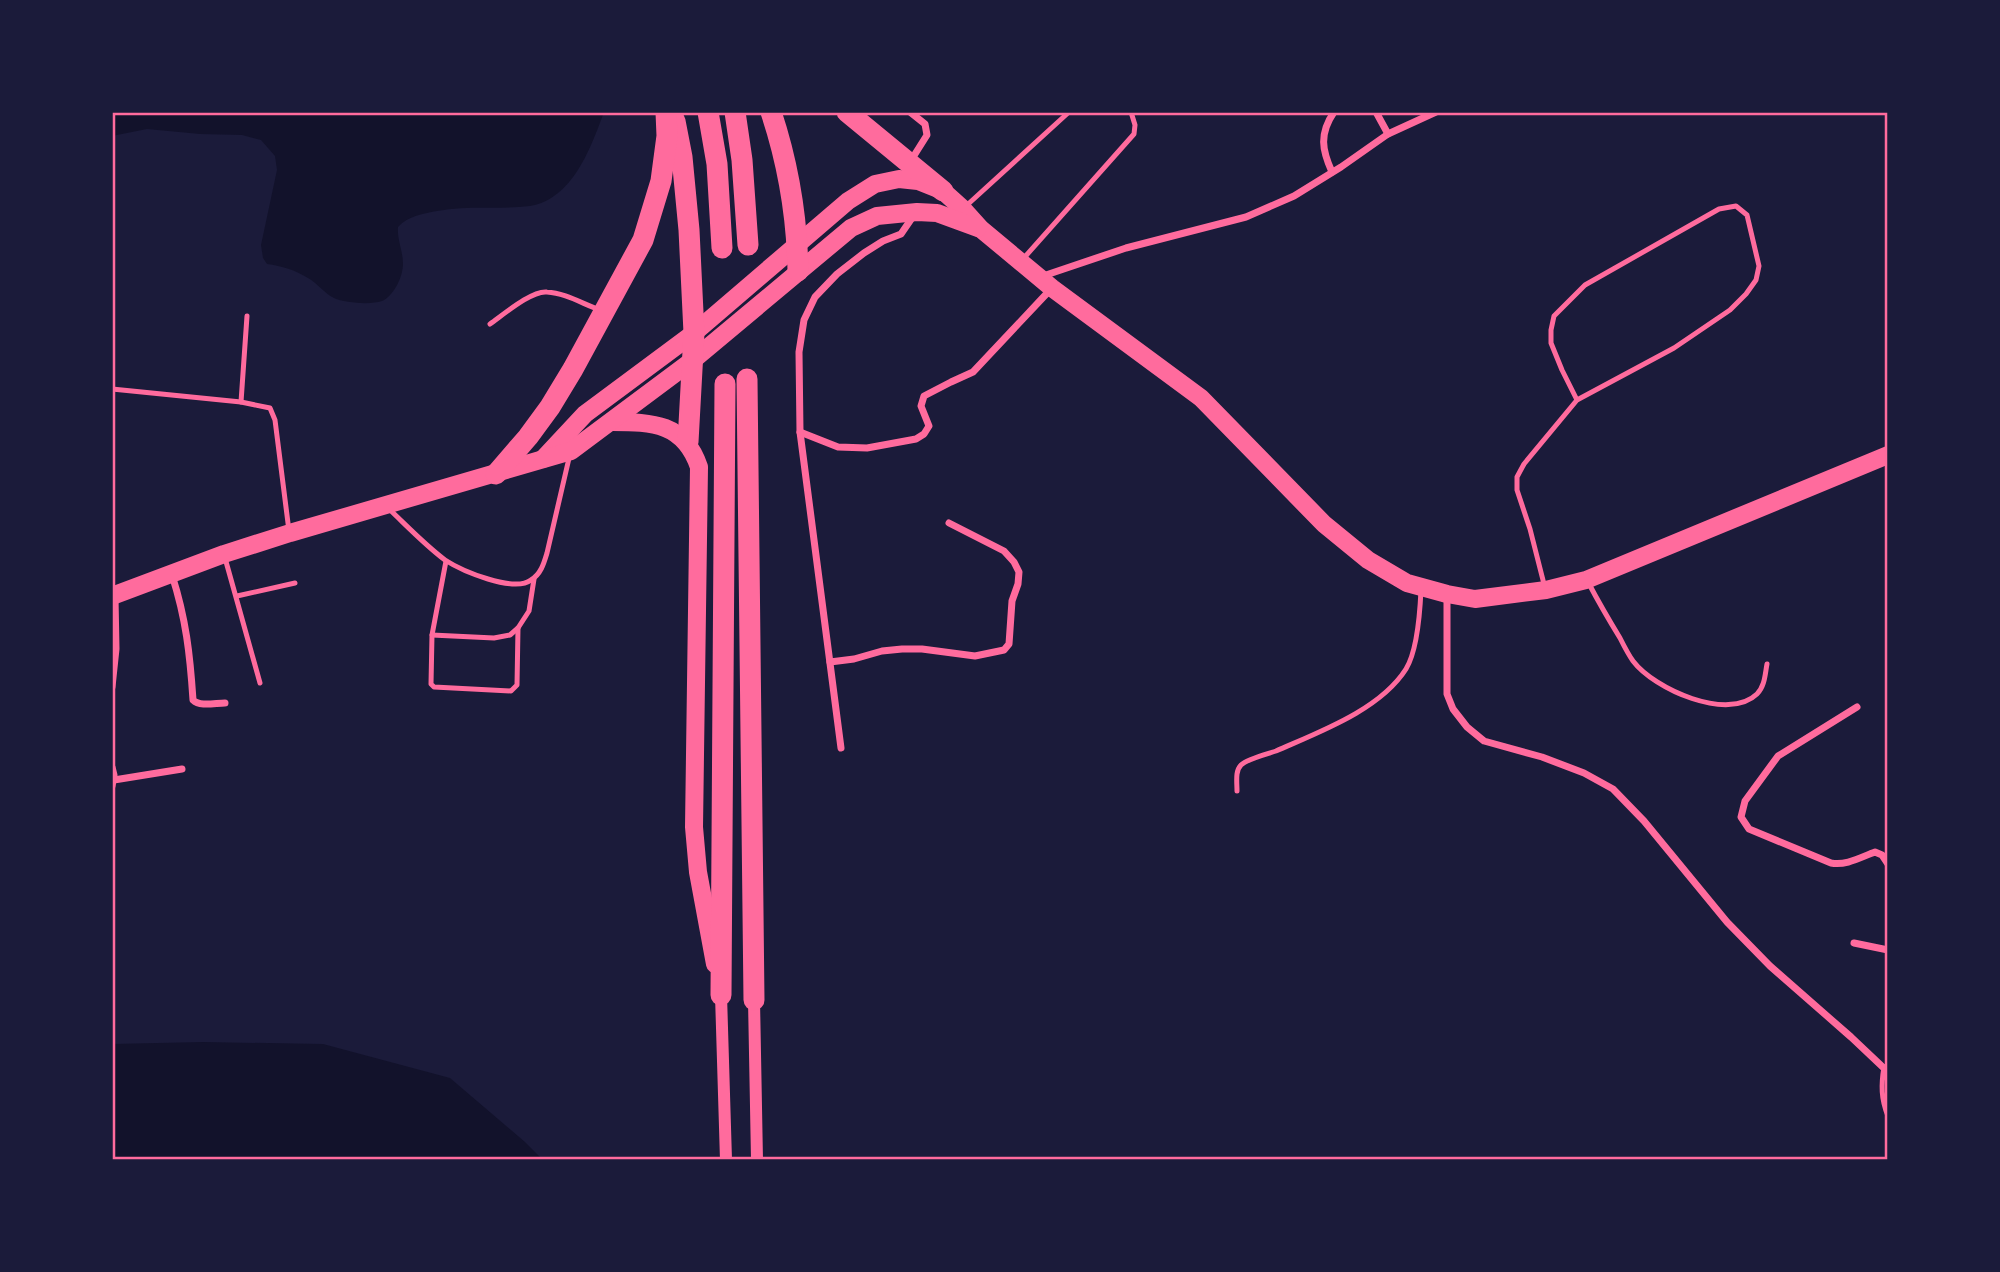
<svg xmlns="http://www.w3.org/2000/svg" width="2000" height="1272" viewBox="0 0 2000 1272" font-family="'Crimson Pro',serif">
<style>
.water{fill:#12122b}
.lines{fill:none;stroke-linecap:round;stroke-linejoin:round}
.service{stroke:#ff6b9d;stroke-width:5}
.minor{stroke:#ff6b9d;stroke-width:7}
.tertiary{stroke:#ff6b9d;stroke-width:12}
.primary{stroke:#ff6b9d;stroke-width:18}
.motorway{stroke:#ff6b9d;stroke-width:21}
.neatline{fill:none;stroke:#ff6b9d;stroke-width:2.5}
</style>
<rect width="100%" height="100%" fill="#1b1b3a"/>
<g class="water">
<path d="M112,112h492c-13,35 -31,87 -74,94 -30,4 -61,-1 -93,5 -15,3 -29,5 -39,16 -1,13 5,24 5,37 0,12 -9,32 -21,37 -11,4 -37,2 -48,-3 -10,-5 -17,-15 -26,-20 -13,-8 -26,-12 -41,-14l-4,-6 -2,-13 16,-75 -2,-14 -14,-16 -19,-5 -42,-1 -53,-5 -35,7z"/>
<polygon points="203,1042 323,1044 450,1078 525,1142 543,1160 112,1160 112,1044"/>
</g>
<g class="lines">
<g class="service">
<polyline points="966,206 1069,112"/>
<polyline points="1023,259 1134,134 1135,125 1131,112"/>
<path d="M490,324c13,-9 42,-34 57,-32 18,1 36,12 53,18"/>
<polyline points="112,389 241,402 270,408 275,420 289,531"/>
<polyline points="241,402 247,316"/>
<path d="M389,509c18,17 36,36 56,51 17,11 69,33 86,20 10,-6 13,-17 16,-27l23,-99"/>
<polyline points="225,558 260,683"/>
<polyline points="446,561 432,635 431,684 434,687 511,691 517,685 518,628"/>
<path d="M1588,582c10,19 21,38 32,56 4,8 8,16 13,23 21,28 95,61 124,33 8,-8 8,-20 10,-30"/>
<polyline points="1545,588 1530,529 1517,490 1517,477 1524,464 1577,400 1674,348 1730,310 1746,294 1756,280 1759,266 1747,215 1736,206 1719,209 1585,285 1554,316 1551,330 1551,343 1562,370 1577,400"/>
<polyline points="237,596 295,583"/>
<polyline points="432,635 494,638 510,635 518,628 529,611 534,579"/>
<path d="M1237,791c0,-9 -2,-20 4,-26 6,-6 26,-11 35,-14 43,-19 104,-41 130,-82 11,-18 14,-57 15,-79"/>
<path d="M1884,1067c-3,18 -3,32 4,49"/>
</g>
<g class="minor">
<polyline points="1376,112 1388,134"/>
<polyline points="910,162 927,135 925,124 910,112"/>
<path d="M1332,172c-10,-22 -13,-38 2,-60"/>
<polyline points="1043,276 1126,248 1246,217 1294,196 1341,167 1388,134 1436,112"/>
<polyline points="800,432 838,447 867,448 916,439 924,434 929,426 921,406 924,396 951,382 973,372 1051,289"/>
<path d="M172,575c14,44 18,79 21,125 7,7 22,3 32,3"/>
<polyline points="1447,596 1447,694 1453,709 1467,727 1484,741 1542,757 1584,773 1613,789 1644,821 1727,922 1770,966 1851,1037 1888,1072"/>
<polyline points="830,662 854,659 882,651 902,649 922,649 975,656 1004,650 1009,644 1012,601 1018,584 1019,572 1014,562 1004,551 949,523"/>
<polyline points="112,687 116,649 115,597"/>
<path d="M1857,707l-79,49 -33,45 -4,16 8,12 82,34c15,3 30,-6 44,-11l7,3 6,9"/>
<polyline points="841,748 800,432 799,352 804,320 815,297 837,274 864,253 883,241 901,234 914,215"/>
<polyline points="112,767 114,775 112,786"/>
<polyline points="114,780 182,769"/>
<polyline points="1854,943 1888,950"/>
</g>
<g class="tertiary">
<polyline points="721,995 726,1160"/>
<polyline points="754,1000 757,1160"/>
</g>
<g class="primary">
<path d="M612,422c41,0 72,1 87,45l-5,360 4,45 17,92"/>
<polyline points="543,459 585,414 694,333 848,201 875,184 899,179 918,181 943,191 963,209 981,229 1052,288 1201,398 1324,524 1368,560 1407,583 1447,594 1475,599 1546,590 1586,580 1888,455"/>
<polyline points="112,596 224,554 290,533 571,451 693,360 851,228 877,216 917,212 937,213 978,228"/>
</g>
<g class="motorway">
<polyline points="708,112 717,164 722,248"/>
<polyline points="735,112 742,160 748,245"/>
<path d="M771,112c17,51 26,105 27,159"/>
<polyline points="847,112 943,191"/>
<polyline points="675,121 682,157 689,230 694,333 688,442"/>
<polyline points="747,379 754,1000"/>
<polyline points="496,474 528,437 550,407 573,369 643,240 661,181 667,136 666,112"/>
<polyline points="721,995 725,384"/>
</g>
</g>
<rect width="2000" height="1272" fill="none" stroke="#1b1b3a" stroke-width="228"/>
<rect x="114" y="114" width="1772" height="1044" class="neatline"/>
</svg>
